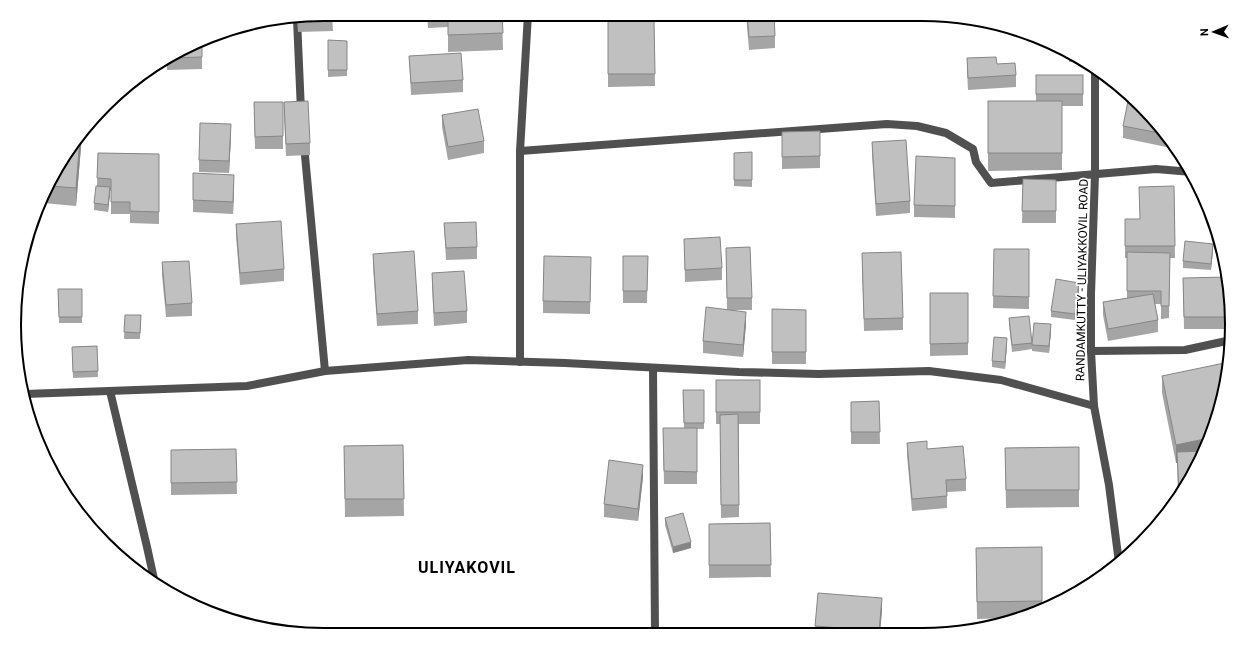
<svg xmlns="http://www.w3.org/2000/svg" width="1246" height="649" viewBox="0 0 1246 649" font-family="Roboto,sans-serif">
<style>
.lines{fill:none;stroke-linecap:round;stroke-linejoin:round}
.minor{stroke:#505050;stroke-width:8}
.tertiary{stroke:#505050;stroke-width:8}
.wall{fill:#a5a5a5}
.shaded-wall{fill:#868686}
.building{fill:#c0c0c0;stroke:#868686}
.labels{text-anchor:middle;stroke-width:3.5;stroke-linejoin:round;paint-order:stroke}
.street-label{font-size:12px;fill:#000;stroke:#fff}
.district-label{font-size:16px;font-weight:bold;letter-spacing:1px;fill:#000;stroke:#fff}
.rim{fill:none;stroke:#000;stroke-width:2}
</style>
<rect width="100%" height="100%" fill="#fff"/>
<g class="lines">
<g class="minor">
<polyline points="297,19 301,111"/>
<polyline points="304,145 325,371"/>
<polyline points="520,151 887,124 917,126 946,133 973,149 976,162 991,183 1156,169 1192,172"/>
<polyline points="1091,351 1185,350 1231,340"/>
<polyline points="520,362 520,151 528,14"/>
<polyline points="653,368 655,633"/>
<polyline points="110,391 147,547 154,579"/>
<polyline points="25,394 247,386 325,371 468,360 565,363 739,372 819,374 929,371 1001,380 1094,406"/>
</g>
<polyline class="tertiary" points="1095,68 1095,174 1091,294 1091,351 1094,406 1109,485 1119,563"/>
</g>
<g class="wall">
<polygon points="324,14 332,14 333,31 298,32 297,18"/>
<polygon points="427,14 502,14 503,50 448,52 448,27 428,28"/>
<polygon points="746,14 774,14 775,36 775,48 749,50"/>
<polygon points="608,20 654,20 655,86 608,87"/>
<polygon points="328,40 347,41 347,76 328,77"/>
<polygon points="202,43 202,69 167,70 167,62"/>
<polygon points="1068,52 1083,61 1069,62"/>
<polygon points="409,56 463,80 463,92 411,95"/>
<polygon points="967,58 997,64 1016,75 1016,87 968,90 967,71"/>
<polygon points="1036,75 1083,75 1083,106 1062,106 1062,170 988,171 988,101 1036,101"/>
<polygon points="254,102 283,102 283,149 255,149"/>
<polygon points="284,102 310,143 310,155 286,156 284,114"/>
<polygon points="442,115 484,141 484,153 448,160 442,127"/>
<polygon points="1155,120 1176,149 1123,138 1123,126"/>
<polygon points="820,131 820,168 782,169 782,132"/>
<polygon points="82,135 76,206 43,203 66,152"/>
<polygon points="231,136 229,173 199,172 199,160"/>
<polygon points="872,142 910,201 910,213 876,216 872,154"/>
<polygon points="752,152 752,187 734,186 734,153"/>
<polygon points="98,153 159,154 159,224 130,223 130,214 111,214 111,191 110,191 108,212 94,210 94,203 97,186"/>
<polygon points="955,158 955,218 914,217 914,205"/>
<polygon points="1023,179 1056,180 1056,223 1022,223"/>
<polygon points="1174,186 1175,258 1170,258 1169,318 1161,319 1161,304 1155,304 1158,320 1158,332 1108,341 1103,315 1103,302 1127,298 1127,258 1125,258 1125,219 1140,219"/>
<polygon points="234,187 233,214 193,212 193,200"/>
<polygon points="444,223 477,247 477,259 446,260"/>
<polygon points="236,224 284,269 284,281 240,285 236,236"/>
<polygon points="684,239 722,268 722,280 685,282"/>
<polygon points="726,248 752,298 752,310 735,310 746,324 743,357 703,353 703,341 727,310"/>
<polygon points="994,249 1029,249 1029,309 993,308"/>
<polygon points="1213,250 1211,270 1183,268 1183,261"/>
<polygon points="373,254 418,311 418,324 377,326 373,266"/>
<polygon points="623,256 648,256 647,303 623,303"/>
<polygon points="162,262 192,303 192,316 166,317 162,275"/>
<polygon points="862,266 903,318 903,330 864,331"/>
<polygon points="591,269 590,314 543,313 543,301"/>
<polygon points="432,273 467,311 467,323 434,326 432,285"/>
<polygon points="1183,278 1229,284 1231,329 1184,329"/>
<polygon points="58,289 82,289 82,323 59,323"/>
<polygon points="1079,289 1075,320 1051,317 1051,311"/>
<polygon points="930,293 968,293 968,355 930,356"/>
<polygon points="772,309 806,310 806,364 772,364"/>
<polygon points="125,315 141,315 140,339 124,339"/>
<polygon points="1009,318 1032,343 1032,349 1012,352 1009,324"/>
<polygon points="1051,331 1049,353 1032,351 1032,345"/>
<polygon points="1007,344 1005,369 992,367 992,361"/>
<polygon points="97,346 98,377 73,378 72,347"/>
<polygon points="1162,376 1200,462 1178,495 1177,463 1176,463 1162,393"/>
<polygon points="716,380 760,380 760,424 739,424 739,517 721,518 720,424 716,424"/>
<polygon points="683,390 704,390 704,429 697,429 697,484 664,484 663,428 684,428"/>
<polygon points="879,401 880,444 851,444 851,402"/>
<polygon points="907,443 927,449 966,479 966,491 947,492 947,508 912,511 907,455"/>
<polygon points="403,445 404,516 345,517 344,446"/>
<polygon points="1079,447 1079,507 1006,508 1005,448"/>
<polygon points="236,449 237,494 171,495 171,450"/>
<polygon points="643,477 638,521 604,517 604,504"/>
<polygon points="665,518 691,548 673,553 665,525"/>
<polygon points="770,523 771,577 709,578 709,524"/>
<polygon points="1042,547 1042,610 1014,618 977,619 976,548"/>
<polygon points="882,610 880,633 815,633 815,626"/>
</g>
<g class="shaded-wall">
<polygon points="231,124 231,136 229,173 229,161"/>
<polygon points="82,135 76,206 76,188 80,137"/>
<polygon points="234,175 234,187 233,214 233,202"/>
<polygon points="110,187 110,194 108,212 108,205"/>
<polygon points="1213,244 1213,250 1211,270 1211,264"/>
<polygon points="1079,283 1079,289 1075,320 1075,314"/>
<polygon points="746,312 746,324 743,357 743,345"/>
<polygon points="1051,324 1051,331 1049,353 1049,346"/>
<polygon points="1007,338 1007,344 1005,369 1005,362"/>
<polygon points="1209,438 1202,457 1177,452 1177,463 1176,463 1176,445"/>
<polygon points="643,465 643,477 638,521 638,509"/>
<polygon points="691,542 691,548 673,553 673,547"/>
<polygon points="882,598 882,610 880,633 879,633"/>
</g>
<g class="building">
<polygon points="324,14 332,14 333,18 298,20 298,18"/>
<polygon points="448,14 502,14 503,33 448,35"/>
<polygon points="747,14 774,14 775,36 749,37"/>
<polygon points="608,20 654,20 655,74 608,74"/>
<polygon points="328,40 347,41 347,70 328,70"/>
<polygon points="202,43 202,57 173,58"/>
<polygon points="1069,52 1073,55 1069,55"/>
<polygon points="461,53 463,80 411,83 409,56"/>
<polygon points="996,57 997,64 1015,63 1016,75 968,78 967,58"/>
<rect x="1036" y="75" width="47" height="19"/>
<polygon points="1129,96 1155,120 1165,134 1123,126"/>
<polygon points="308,101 310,143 286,144 284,102"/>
<rect x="988" y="101" width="74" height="52"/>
<polygon points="254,102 283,102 283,136 255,137"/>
<polygon points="478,109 484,141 448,147 442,115"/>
<polygon points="200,123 231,124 229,161 199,160"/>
<polygon points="820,131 820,156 782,157 782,132"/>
<polygon points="80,137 76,188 51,186 66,152"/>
<polygon points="906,140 910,201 876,204 872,142"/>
<polygon points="752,152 752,180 734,180 734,153"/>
<polygon points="98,153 159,154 159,212 130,211 130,202 111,202 111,179 97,178"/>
<polygon points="916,156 955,158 955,206 914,205"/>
<polygon points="193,173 234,175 233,202 193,200"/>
<polygon points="1023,179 1056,180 1056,211 1022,211"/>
<polygon points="96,186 110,187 108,205 94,203"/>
<polygon points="1174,186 1175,246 1125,246 1125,219 1140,219 1139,187"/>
<polygon points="281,221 284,269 240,273 236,224"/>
<polygon points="476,222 477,247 446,248 444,223"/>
<polygon points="720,237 722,268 685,270 684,239"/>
<polygon points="1185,241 1213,244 1211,264 1183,261"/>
<polygon points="750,247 752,298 727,298 726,248"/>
<polygon points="994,249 1029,249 1029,297 993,296"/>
<polygon points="414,251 418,311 377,314 373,254"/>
<polygon points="901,252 903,318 864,319 862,253"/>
<polygon points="1127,252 1170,253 1169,306 1161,306 1161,291 1127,291"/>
<polygon points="544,256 591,257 590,302 543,301"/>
<polygon points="623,256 648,256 647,291 623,291"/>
<polygon points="189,261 192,303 166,305 162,262"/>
<polygon points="464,271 467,311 434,313 432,273"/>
<polygon points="1228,277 1229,284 1230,317 1184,317 1183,278"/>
<polygon points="1056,279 1079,283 1075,314 1051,311"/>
<polygon points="58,289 82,289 82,317 59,317"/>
<polygon points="930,293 968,293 968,343 930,344"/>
<polygon points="1153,294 1158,320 1108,329 1103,302"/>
<polygon points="706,307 746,312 743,345 703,341"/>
<polygon points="772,309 806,310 806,352 772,352"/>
<polygon points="125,315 141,315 140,333 124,332"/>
<polygon points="1029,316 1032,343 1012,345 1009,318"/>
<polygon points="1034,323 1051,324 1049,346 1032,345"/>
<polygon points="994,337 1007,338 1005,362 992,361"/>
<polygon points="97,346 98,371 73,372 72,347"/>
<polygon points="1229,362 1221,405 1209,438 1176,445 1162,376"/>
<rect x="716" y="380" width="44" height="32"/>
<polygon points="683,390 704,390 704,423 684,423"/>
<polygon points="879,401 880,432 851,432 851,402"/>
<polygon points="738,414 739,505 721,505 720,415"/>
<polygon points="663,428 697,428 697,472 664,471"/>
<polygon points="927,441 927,449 963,446 966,479 946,480 947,496 912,499 907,443"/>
<polygon points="403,445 404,499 345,499 344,446"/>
<polygon points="1079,447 1079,490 1006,490 1005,448"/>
<polygon points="236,449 237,482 171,483 171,450"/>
<polygon points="1204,451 1200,462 1179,493 1177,452"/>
<polygon points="609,460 643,465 638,509 604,504"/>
<polygon points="683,513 691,542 673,547 665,518"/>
<polygon points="770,523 771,565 709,565 709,524"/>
<polygon points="1042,547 1042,601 977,602 976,548"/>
<polygon points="818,593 882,598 879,631 815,626"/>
</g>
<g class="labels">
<g class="street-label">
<text transform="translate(1082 280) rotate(-89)" y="4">RANDAMKUTTY - ULIYAKKOVIL ROAD</text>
</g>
<g class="district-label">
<text x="467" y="573">ULIYAKOVIL</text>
</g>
</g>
<path d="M0 0H1246V649H0ZM324 21H922A303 303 0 0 1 1225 324V325A303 303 0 0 1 922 628H324A303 303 0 0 1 21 325V324A303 303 0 0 1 324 21Z" fill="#fff" fill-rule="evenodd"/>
<path class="rim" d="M324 21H922A303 303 0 0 1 1225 324V325A303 303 0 0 1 922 628H324A303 303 0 0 1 21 325V324A303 303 0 0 1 324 21Z"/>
<g transform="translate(1214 32) rotate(268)" stroke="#ffffff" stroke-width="3" paint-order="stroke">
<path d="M0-3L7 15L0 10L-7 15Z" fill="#000000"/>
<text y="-6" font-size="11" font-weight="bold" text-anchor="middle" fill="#000000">N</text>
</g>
</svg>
